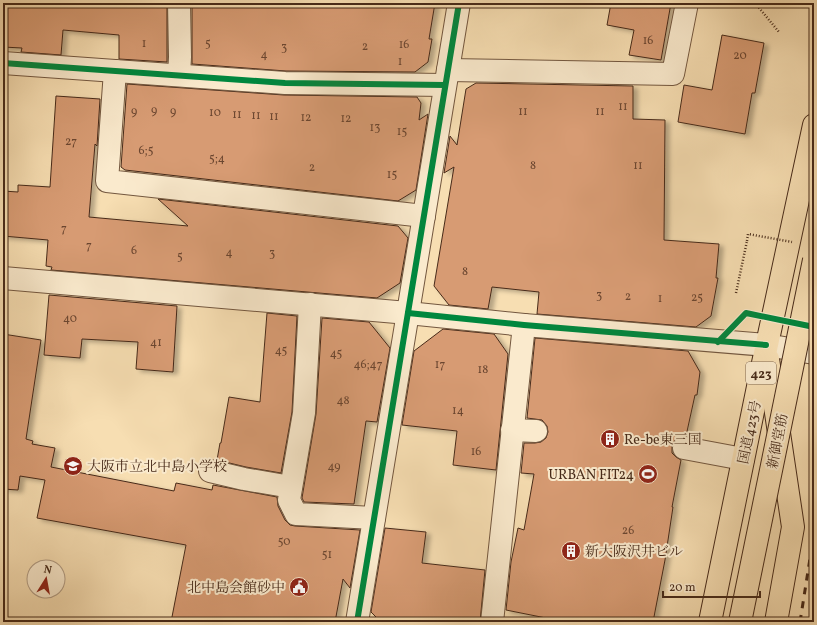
<svg xmlns="http://www.w3.org/2000/svg" width="817" height="625" viewBox="0 0 817 625" font-family="Vollkorn,'Noto Serif JP',serif">
<style>
.building{fill:#d79b73;stroke:#472a19;filter:url(#shadow)}
.lines{fill:none;stroke-linecap:round;stroke-linejoin:round}
.minor-casing{stroke:#73573f;stroke-width:24}
.highway-casing{stroke:#472a19;stroke-width:24}
.path{stroke:#472a19;stroke-width:2.5;stroke-dasharray:1 2;stroke-linecap:butt}
.minor{stroke:#faeacd;stroke-width:22}
.highway{stroke:#f7deb2;stroke-width:22}
.rail{stroke:#472a19;stroke-width:3;stroke-dasharray:7 7;stroke-linecap:butt}
.highway-bridge-casing{stroke:#472a19;stroke-width:24;stroke-linecap:butt}
.path-bridge{stroke:#472a19;stroke-width:2.5;stroke-dasharray:1 2;stroke-linecap:butt}
.highway-bridge{stroke:#f7deb2;stroke-width:22}
.cycleway-casing{stroke:#faeacd;stroke-width:8}
.cycleway{stroke:#00873e;stroke-width:6}
.labels{text-anchor:middle;stroke-width:4;stroke-linejoin:round;paint-order:stroke}
.number-label{font-size:12px;fill:#6b4630}
.shield{fill:#faeacd;stroke:#7d644f;stroke-width:1}
.shield-label{font-size:13px;font-weight:bold;fill:#472a19}
.street-label{font-size:14px;fill:#472a19;stroke:#faeacd}
.poi-label{font-size:14px;fill:#472a19;stroke:#faeacd;text-anchor:start}
</style>
<defs>
<filter id="shadow"><feDropShadow dx="4.5" dy="2.5" stdDeviation="2" flood-color="#0004"/></filter>
</defs>
<rect width="100%" height="100%" fill="#f7deb2"/>
<filter id="stains"><feTurbulence type="fractalNoise" baseFrequency=".005" numOctaves="4"/><feColorMatrix values="0 0 0 0 .2 0 0 0 0 .09 0 0 0 0 .02 0 0 0 .5 -.17"/></filter>
<radialGradient id="worn" r=".72"><stop offset=".6" stop-color="#630" stop-opacity="0"/><stop offset="1" stop-color="#630" stop-opacity=".3"/></radialGradient>
<g class="building">
<polygon points="3,3 167,3 167,62 119,59 119,35 63,30 61,55 21,52 22,48 3,47"/>
<polygon points="192,3 435,3 429,39 432,39 428,62 415,72 286,71 192,64"/>
<polygon points="611,3 671,3 661,60 629,55 634,30 607,25"/>
<polygon points="722,35 764,43 755,93 752,93 745,134 678,122 684,85 712,90"/>
<polygon points="476,83 633,86 633,119 665,120 664,240 719,244 716,278 718,278 711,316 696,327 537,314 539,292 492,287 488,309 449,305 434,286 454,167 444,173 450,136 457,145 466,89"/>
<polygon points="127,84 284,95 417,97 421,103 419,120 428,114 416,190 398,201 125,170 121,167"/>
<polygon points="56,96 100,99 97,146 95,144 89,217 188,226 158,199 398,226 408,238 400,283 377,298 51,270 52,267 46,266 48,240 3,236 3,191 18,192 18,185 50,187"/>
<polygon points="49,295 177,306 173,372 136,369 138,342 82,339 80,358 44,355"/>
<polygon points="267,313 297,316 292,412 281,473 246,467 217,460 220,443 221,443 229,397 260,402"/>
<polygon points="322,318 369,322 390,348 377,422 366,421 354,504 304,502 302,498 316,414"/>
<polygon points="443,329 494,334 508,354 496,470 453,465 457,431 402,425 414,351"/>
<polygon points="3,334 41,340 26,439 33,441 32,444 55,448 51,467 174,491 176,483 212,490 213,485 277,497 278,506 285,520 290,525 295,526 360,530 350,588 343,579 335,622 171,622 186,545 37,518 45,480 20,476 18,490 3,489"/>
<polygon points="535,338 688,351 700,372 697,395 695,395 686,436 679,436 675,440 672,445 672,453 676,457 681,460 672,507 673,507 665,560 653,622 566,622 506,610 511,562 518,528 524,530 534,474 521,473 524,443 535,443 541,442 546,438 548,432 547,426 542,420 527,418"/>
<polygon points="385,528 426,532 422,563 485,570 480,622 381,622 371,612"/>
</g>
<g class="lines">
<defs>
<g id="minor">
<polyline points="3,63 285,83 445,85"/>
<polyline points="448,70 673,74 687,3"/>
<polyline points="115,71 107,181 424,216"/>
<polyline points="179,75 180,57 179,3"/>
<polyline points="3,278 408,313 524,325 766,345 814,353"/>
<polyline points="310,304 304,413 289,500 296,514 374,518"/>
<polyline points="512,430 536,431"/>
<polyline points="684,448 743,459"/>
<polyline points="210,471 244,479 291,487"/>
<polyline points="357,622 459,3"/>
<polyline points="492,622 524,325"/>
</g>
<g id="highway">
<polyline points="768,359 793,527 776,622"/>
<polyline points="710,622 760,377 814,125"/>
</g>
</defs>
<use href="#minor" class="minor-casing"/>
<use href="#highway" class="highway-casing"/>
<g class="path">
<polyline points="755,3 779,32"/>
<polyline points="736,293 747,241"/>
</g>
<use href="#minor" class="minor"/>
<use href="#highway" class="highway"/>
<polyline class="rail" points="800,622 814,533"/>
<defs>
<polyline id="highway-bridge" points="740,622 814,260"/>
</defs>
<use href="#highway-bridge" class="highway-bridge-casing"/>
<polyline class="path-bridge" points="747,241 748,234 792,242"/>
<use href="#highway-bridge" class="highway-bridge"/>
<defs>
<g id="cycleway">
<polyline points="3,63 285,83 445,85"/>
<polyline points="408,313 524,325 766,345"/>
<polyline points="718,342 746,313 814,327"/>
<polyline points="357,622 459,3"/>
</g>
</defs>
<use href="#cycleway" class="cycleway-casing"/>
<use href="#cycleway" class="cycleway"/>
</g>
<defs>
<symbol id="building-disc" viewBox="-11 -11 22 22"><circle r="9.5" fill="#8f2418" stroke="#faeacd"/><path d="M-4-6H4V6H1V3H-1V6H-4ZM-2.5-4.3h1.7v1.8h-1.7ZM.8-4.3h1.7v1.8H.8ZM-2.5-1h1.7V.8h-1.7ZM.8-1h1.7V.8H.8Z" fill="#fff"/></symbol>
<symbol id="school-disc" viewBox="-11 -11 22 22"><circle r="9.5" fill="#8f2418" stroke="#faeacd"/><path d="M0-5L7-2L0 1L-7-2ZM-4 1L0 2.5L4 1V4Q0 6-4 4Z" fill="#fff"/></symbol>
<symbol id="stadium-disc" viewBox="-11 -11 22 22"><circle r="9.5" fill="#8f2418" stroke="#faeacd"/><path d="M0-5a6.5 5 0 1 0 0 10a6.5 5 0 1 0 0-10ZM-3.5-1.8h7v3.6h-7Z" fill="#fff"/></symbol>
<symbol id="civic-disc" viewBox="-11 -11 22 22"><circle r="9.5" fill="#8f2418" stroke="#faeacd"/><path d="M-.6-6.5H3V-4.5H.6V-3L4-1V1h2V6H-6V1h2V-1L-.6-3ZM-1.2 2.5V6h2.4V2.5Z" fill="#fff"/></symbol>
</defs>
<g fill-rule="evenodd">
<use href="#building-disc" x="599" y="428" width="22" height="22"/>
<use href="#school-disc" x="62" y="455" width="22" height="22"/>
<use href="#stadium-disc" x="637" y="463" width="22" height="22"/>
<use href="#building-disc" x="560" y="540" width="22" height="22"/>
<use href="#civic-disc" x="288" y="576" width="22" height="22"/>
</g>
<g class="labels">
<g class="number-label">
<text x="648" y="44">16</text>
<text x="144" y="47">1</text>
<text x="208" y="47">5</text>
<text x="404" y="48">16</text>
<text x="365" y="50">2</text>
<text x="284" y="51">3</text>
<text x="264" y="58">4</text>
<text x="740" y="59">20</text>
<text x="400" y="65">1</text>
<text x="623" y="110">11</text>
<text x="154" y="114">9</text>
<text x="134" y="115">9</text>
<text x="173" y="115">9</text>
<text x="523" y="115">11</text>
<text x="600" y="115">11</text>
<text x="215" y="116">10</text>
<text x="237" y="118">11</text>
<text x="256" y="119">11</text>
<text x="274" y="120">11</text>
<text x="306" y="121">12</text>
<text x="346" y="122">12</text>
<text x="375" y="131">13</text>
<text x="402" y="135">15</text>
<text x="71" y="145">27</text>
<text x="146" y="154">6;5</text>
<text x="217" y="162">5;4</text>
<text x="533" y="169">8</text>
<text x="638" y="169">11</text>
<text x="312" y="171">2</text>
<text x="392" y="178">15</text>
<text x="64" y="232">7</text>
<text x="89" y="249">7</text>
<text x="134" y="254">6</text>
<text x="229" y="256">4</text>
<text x="272" y="257">3</text>
<text x="180" y="260">5</text>
<text x="465" y="275">8</text>
<text x="599" y="299">3</text>
<text x="628" y="300">2</text>
<text x="697" y="301">25</text>
<text x="660" y="302">1</text>
<text x="70" y="322">40</text>
<text x="156" y="346">41</text>
<text x="281" y="354">45</text>
<text x="336" y="357">45</text>
<text x="368" y="368">46;47</text>
<text x="440" y="368">17</text>
<text x="483" y="373">18</text>
<text x="343" y="404">48</text>
<text x="458" y="414">14</text>
<text x="476" y="455">16</text>
<text x="334" y="470">49</text>
<text x="628" y="534">26</text>
<text x="284" y="545">50</text>
<text x="327" y="558">51</text>
</g>
<rect class="shield" x="746" y="362" width="30" height="22" rx="3"/>
<g class="shield-label">
<text x="761" y="378">423</text>
</g>
<g class="street-label">
<text transform="translate(749 432) rotate(-78)" y="5">国道423号</text>
<text transform="translate(777 441) rotate(-79)" y="5">新御堂筋</text>
</g>
<g class="poi-label">
<text x="624" y="444">Re-be東三国</text>
<text x="87" y="471">大阪市立北中島小学校</text>
<text x="634" y="479" text-anchor="end">URBAN FIT24</text>
<text x="585" y="556">新大阪沢井ビル</text>
<text x="285" y="592" text-anchor="end">北中島会館砂中</text>
</g>
</g>
<rect width="817" height="625" fill="none" stroke="#f7deb2" stroke-width="16"/>
<rect x="4" y="4" width="809" height="617" fill="none" stroke="#472a19" stroke-width="2"/>
<rect x="8" y="8" width="801" height="609" fill="none" stroke="#472a19"/>
<g transform="translate(46 579) rotate(11)"><circle r="19" fill="#faeacd" stroke="#b29d85"/>
<path d="M0-3L7 15L0 10L-7 15Z" fill="#8f2418"/>
<text y="-6" font-size="11" font-weight="bold" text-anchor="middle" fill="#472a19">N</text>
</g>
<path d="M663 591v6h97v-6" fill="none" stroke="#472a19" stroke-width="2"/>
<text x="669" y="591" font-size="12" fill="#472a19" stroke="#faeacd" stroke-width="3" paint-order="stroke">20 m</text>
<rect width="100%" height="100%" filter="url(#stains)"/>
<rect width="100%" height="100%" fill="url(#worn)"/>
</svg>
